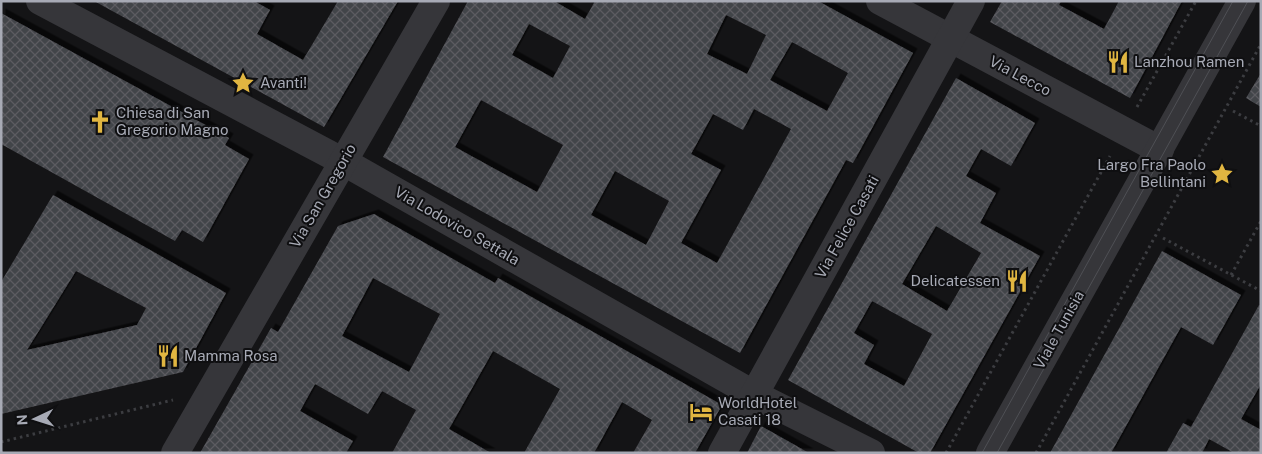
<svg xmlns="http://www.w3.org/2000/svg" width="1262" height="454" viewBox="0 0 1262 454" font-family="'Public Sans',sans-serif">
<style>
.building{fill:url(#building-cross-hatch);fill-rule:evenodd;filter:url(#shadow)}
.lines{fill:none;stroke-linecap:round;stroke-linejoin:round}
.path{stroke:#3c3d41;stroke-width:3;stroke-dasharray:2.5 4;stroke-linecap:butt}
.minor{stroke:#36363a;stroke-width:28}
.tram{stroke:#4f5055;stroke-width:1}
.labels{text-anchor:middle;stroke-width:4;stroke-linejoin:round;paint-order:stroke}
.poi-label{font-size:15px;fill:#a7aab5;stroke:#0f0f11;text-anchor:start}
.street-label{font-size:15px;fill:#a7aab5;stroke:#0f0f11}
</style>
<defs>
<pattern id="building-cross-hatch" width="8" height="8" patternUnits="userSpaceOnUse" patternTransform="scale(1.25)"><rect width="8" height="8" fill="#434449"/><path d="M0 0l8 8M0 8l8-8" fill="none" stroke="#5b5c61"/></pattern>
<filter id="shadow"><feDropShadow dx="4.5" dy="-4.5" stdDeviation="0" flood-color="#0009"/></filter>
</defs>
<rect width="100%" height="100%" fill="#141416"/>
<g class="building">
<polygon points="94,1 254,1 270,10 257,34 303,60 338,1 398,1 324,127"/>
<path d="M468,1h86l31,18 10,-18h223l95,52 -60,110 -7,-3 -106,193 -357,-196zM726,15l40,20 -19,39 -40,-20zM529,24l41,22 -17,32 -41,-23zM792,42l56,31 -21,38 -57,-31zM481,100l82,45 -26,47 -82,-45zM754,109l37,20 -74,134 -36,-20 40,-73 -30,-16 22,-40 30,16zM615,171l54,30 -23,44 -55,-30z"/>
<polygon points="1002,1 1061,1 1059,5 1104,29 1119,1 1182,1 1130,98 990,22"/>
<polygon points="1,13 229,138 225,145 249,159 203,242 182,230 175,241 1,144"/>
<polygon points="1261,73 1261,107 1246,98"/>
<path d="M956,78l79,45 -24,43 -30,-17 -15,27 30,17 -16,30 60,33 -110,197h-11l-131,-73zM936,226l45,27 -34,58 -45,-27zM872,301l60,33 -28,52 -40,-22 10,-19 -20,-12z"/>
<path d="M53,195l173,98 -43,79 -182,42v-132zM76,271l70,37 -9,17 -110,25z"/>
<path d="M374,214l121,69 3,-5 224,127 -27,48h-62l19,-33 -30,-18 -28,51h-70l36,-64 -67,-38 -44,78 42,24h-99l24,-43 -34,-19 -14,23 -53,-30 -15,27 53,30 -7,12h-146l71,-125 7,4 60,-106zM373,278l67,36 -31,58 -67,-36z"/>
<polygon points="1162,251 1241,295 1213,345 1181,327 1111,453 1050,453"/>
<polygon points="1259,305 1261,306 1261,384 1241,419 1261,430 1261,453 1234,453 1209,439 1202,453 1166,453 1183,423 1191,427"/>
<polygon points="761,426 809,453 747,453"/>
</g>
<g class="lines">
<g class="path">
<polyline points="1137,107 1196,1"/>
<polyline points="1233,111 1261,126"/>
<polyline points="1163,238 1261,291"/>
<polyline points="1231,275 1261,221"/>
<polyline points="1,442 173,400"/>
<polyline points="1,451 2,453"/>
<polyline points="946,453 1110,156"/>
<polyline points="1036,453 1261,44"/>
</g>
<g class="minor">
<polyline points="40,1 344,162 755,395 871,453"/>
<polyline points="880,1 1160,150"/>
<polyline points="175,453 436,1"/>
<polyline points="722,453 971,1"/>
<polyline points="990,453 1242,1"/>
</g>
<g class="tram">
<polyline points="982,453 1233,1"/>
<polyline points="997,453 1248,1"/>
</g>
</g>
<defs>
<symbol id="restaurant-bare" viewBox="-9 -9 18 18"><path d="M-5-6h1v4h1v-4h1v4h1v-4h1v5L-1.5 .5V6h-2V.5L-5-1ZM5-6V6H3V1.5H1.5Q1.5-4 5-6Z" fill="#e1b641" stroke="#0f0f11" stroke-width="2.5" paint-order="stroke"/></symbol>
<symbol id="sight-bare" viewBox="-9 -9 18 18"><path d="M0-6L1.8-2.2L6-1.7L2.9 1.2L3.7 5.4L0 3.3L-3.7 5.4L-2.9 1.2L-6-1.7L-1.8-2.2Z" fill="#e1b641" stroke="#0f0f11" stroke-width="2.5" paint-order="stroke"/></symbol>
<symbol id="church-bare" viewBox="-9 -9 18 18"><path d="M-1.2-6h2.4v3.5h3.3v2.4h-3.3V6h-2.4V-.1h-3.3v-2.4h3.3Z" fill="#e1b641" stroke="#0f0f11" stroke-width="2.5" paint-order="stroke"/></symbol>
<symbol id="hotel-bare" viewBox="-9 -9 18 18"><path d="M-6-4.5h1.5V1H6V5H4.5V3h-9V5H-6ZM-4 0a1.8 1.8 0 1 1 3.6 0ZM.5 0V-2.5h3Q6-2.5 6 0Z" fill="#e1b641" stroke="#0f0f11" stroke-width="2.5" paint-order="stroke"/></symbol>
</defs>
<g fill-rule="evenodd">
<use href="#restaurant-bare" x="1102" y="46" width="32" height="32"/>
<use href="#sight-bare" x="227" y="67" width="32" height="32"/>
<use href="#church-bare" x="84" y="106" width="32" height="32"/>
<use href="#sight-bare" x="1206" y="158" width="32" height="32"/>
<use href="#restaurant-bare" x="1001" y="265" width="32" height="32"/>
<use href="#restaurant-bare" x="152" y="340" width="32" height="32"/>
<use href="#hotel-bare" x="685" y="396" width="32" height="32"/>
</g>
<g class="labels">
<g class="poi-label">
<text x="1134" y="67">Lanzhou Ramen</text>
<text x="260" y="88">Avanti!</text>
<text x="116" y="118">Chiesa di San<tspan x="116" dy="17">Gregorio Magno</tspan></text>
<text x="1206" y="170" text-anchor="end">Largo Fra Paolo<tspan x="1206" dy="17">Bellintani</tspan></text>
<text x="1000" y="286" text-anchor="end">Delicatessen</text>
<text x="184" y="361">Mamma Rosa</text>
<text x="718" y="408">WorldHotel<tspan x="718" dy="17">Casati 18</tspan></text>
</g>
<g class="street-label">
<text transform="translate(1020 76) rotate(28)" y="5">Via Lecco</text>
<text transform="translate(323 196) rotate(-60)" y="5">Via San Gregorio</text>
<text transform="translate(457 226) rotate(30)" y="5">Via Lodovico Settala</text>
<text transform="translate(847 227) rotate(-61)" y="5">Via Felice Casati</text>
<text transform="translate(1059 330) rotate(-61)" y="5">Viale Tunisia</text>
</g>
</g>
<rect width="1262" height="454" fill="none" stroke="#a7aab5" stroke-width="5"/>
<g transform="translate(35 419) rotate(266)" stroke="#0f0f11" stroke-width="4" paint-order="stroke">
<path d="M0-4L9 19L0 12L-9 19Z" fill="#a7aab5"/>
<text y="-8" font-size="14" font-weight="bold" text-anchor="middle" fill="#a7aab5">N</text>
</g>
</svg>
